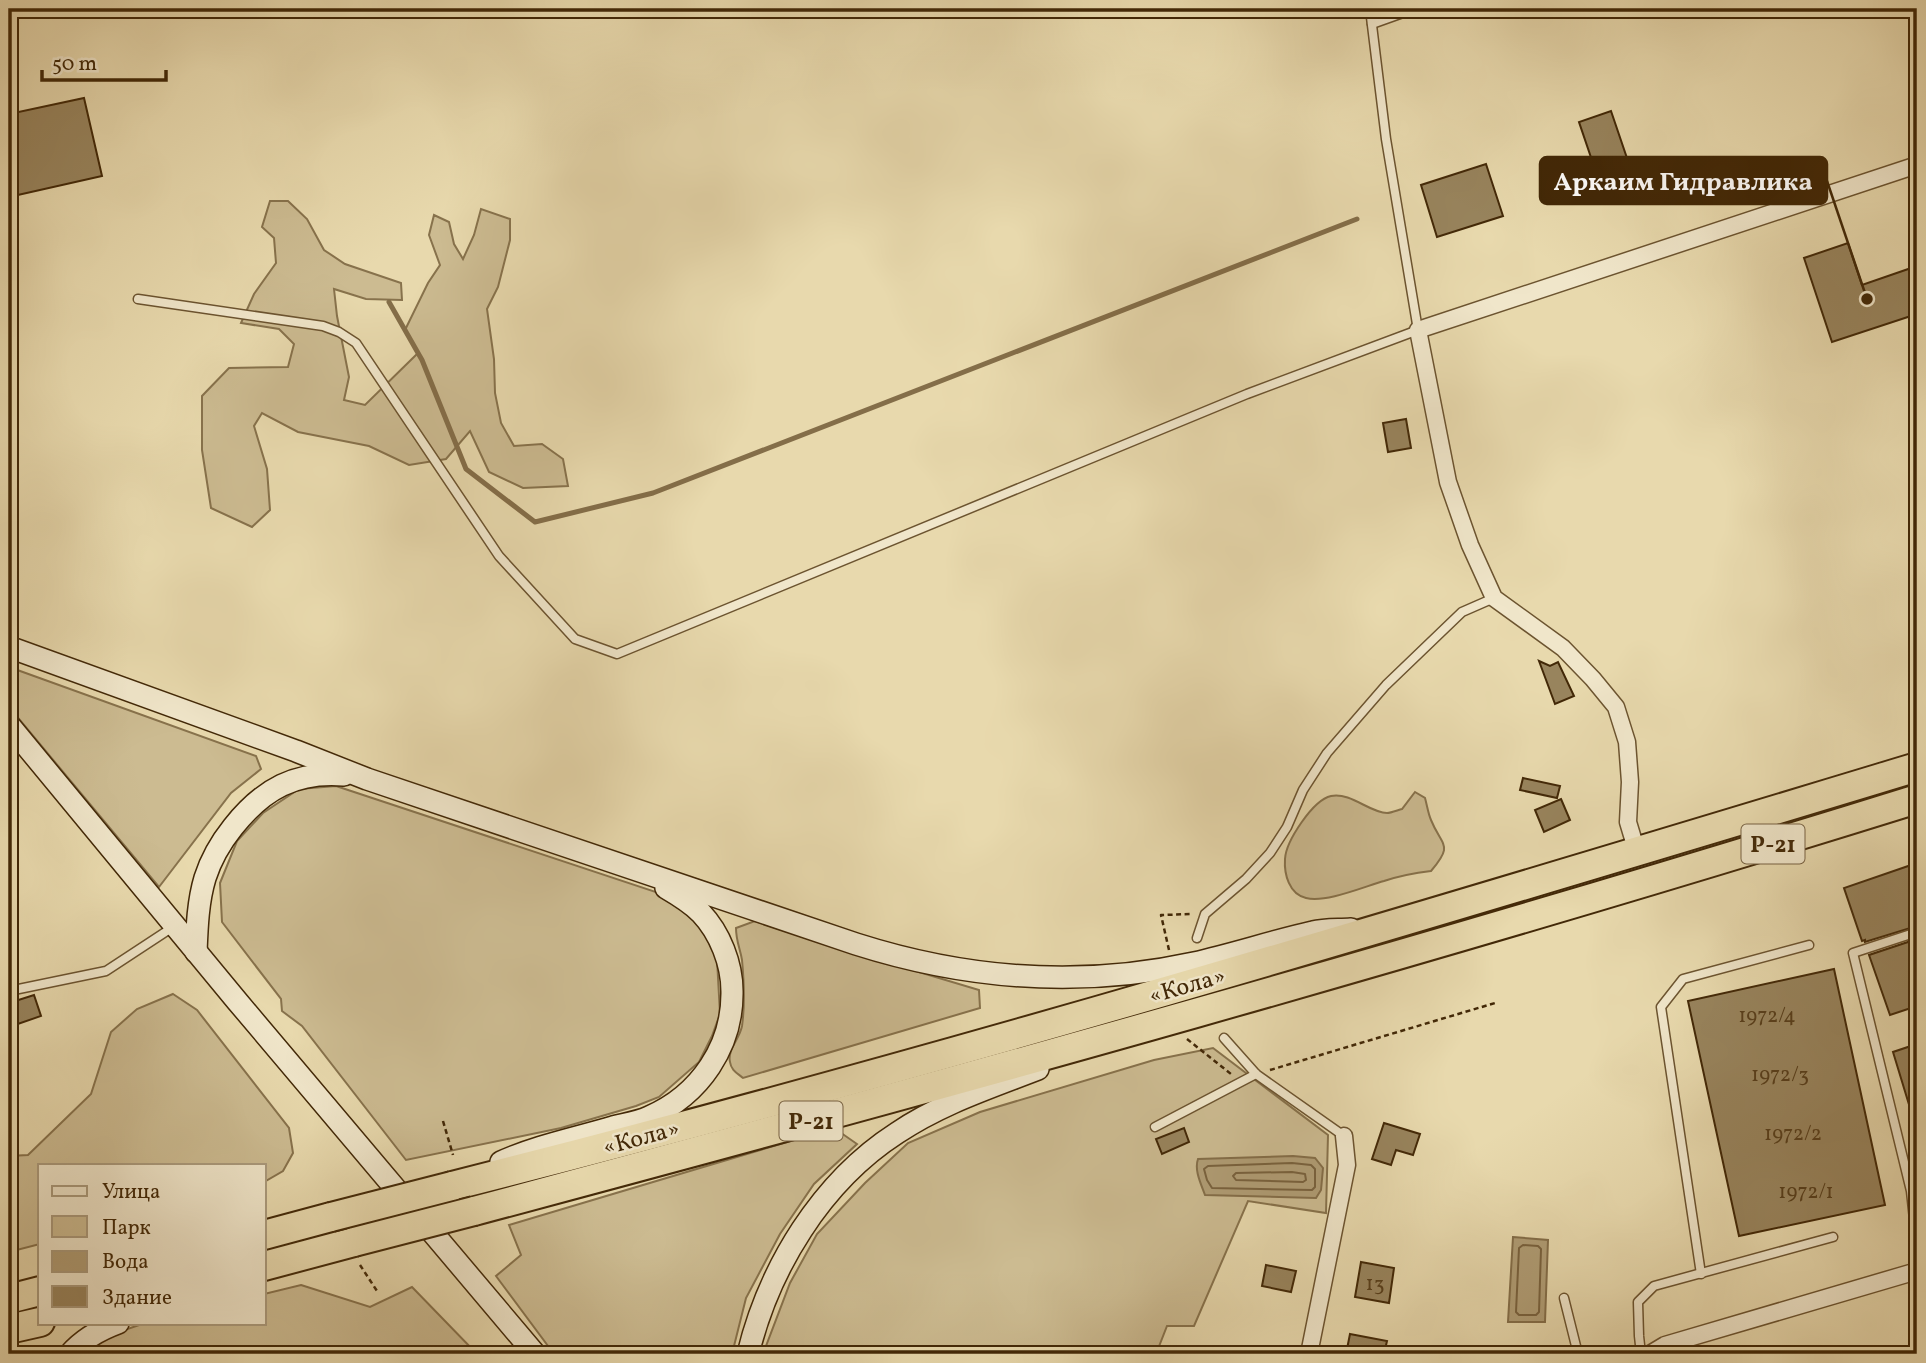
<svg xmlns="http://www.w3.org/2000/svg" width="1926" height="1363" viewBox="0 0 1926 1363" font-family="Vollkorn,serif">
<style>
.green{fill:#ccbb91;stroke:#87724c;stroke-width:2}
.water{fill:#b09d75;stroke:#846e49;stroke-width:2}
.lines{fill:none;stroke-linecap:round;stroke-linejoin:round}
.shore{stroke:#79623e;stroke-width:2}
.stream{stroke:#846e49;stroke-width:5}
.building{fill:#98845d;stroke:#422807;stroke-width:2}
.lane-casing{stroke:#6c5430;stroke-width:11}
.street-casing{stroke:#6c5430;stroke-width:19}
.secondary-casing{stroke:#422807;stroke-width:24}
.highway-casing{stroke:#422807;stroke-width:32}
.path{stroke:#422807;stroke-width:2.5;stroke-dasharray:5 3.5;stroke-linecap:butt}
.lane{stroke:#f0e6ca;stroke-width:8}
.street{stroke:#f0e6ca;stroke-width:16}
.secondary{stroke:#f0e6ca;stroke-width:21}
.highway{stroke:#e8d9ad;stroke-width:28}
.highway-bridge-casing{stroke:#422807;stroke-width:32;stroke-linecap:butt}
.highway-bridge{stroke:#e8d9ad;stroke-width:28}
.labels{text-anchor:middle;stroke-width:5;stroke-linejoin:round;paint-order:stroke}
.number-label{font-size:21px;fill:#583f1c}
.shield{fill:#f0e6ca;stroke:#766142;stroke-width:2}
.shield-label{font-size:23px;font-weight:bold;fill:#422807}
.street-label{font-size:24px;fill:#422807;stroke:#f0e6ca}
.leader{fill:none;stroke:#422807;stroke-width:2.5}
.callout-dot{fill:#422807;stroke:#f0e6ca;stroke-width:2.5}
.callout{fill:#422807;stroke:#422807;stroke-width:2.5}
.callout-label{font-size:26px;text-anchor:middle;font-weight:bold;fill:#fff}
</style>
<rect width="100%" height="100%" fill="#e8d9ad"/>
<filter id="stains"><feTurbulence type="fractalNoise" baseFrequency=".00286" numOctaves="4"/><feColorMatrix values="0 0 0 0 .2 0 0 0 0 .09 0 0 0 0 .02 0 0 0 .5 -.17"/></filter>
<radialGradient id="worn" r=".72"><stop offset=".6" stop-color="#630" stop-opacity="0"/><stop offset="1" stop-color="#630" stop-opacity=".3"/></radialGradient>
<g class="green">
<polygon points="270,201 288,201 307,219 324,250 345,264 401,283 402,300 366,299 334,289 337,316 349,377 344,400 365,405 418,353 405,330 428,283 440,265 429,235 434,215 449,222 454,244 463,259 474,235 481,209 510,219 510,240 498,287 487,309 494,359 495,393 501,423 514,446 542,444 563,459 568,486 523,488 489,472 470,431 446,459 409,465 369,446 298,432 262,413 254,426 267,469 270,510 252,527 211,508 202,450 202,396 229,368 288,367 294,344 279,329 241,323 254,294 276,263 274,238 262,227"/>
<polygon points="9,667 256,756 261,769 231,793 159,887 9,707"/>
<polygon points="336,786 674,898 703,930 717,959 720,1014 712,1036 699,1062 659,1097 636,1106 561,1128 406,1160 302,1026 282,1011 281,999 222,922 220,883 237,841 263,813 299,789"/>
<path d="M1415,792l10,6c2,7 3,15 6,22 11,27 23,24 0,51 -17,2 -32,5 -47,10 -21,6 -58,22 -78,17 -17,-4 -22,-24 -21,-39 1,-18 28,-59 46,-63 20,-4 39,17 56,17 4,0 11,-3 15,-4z"/>
<path d="M755,921l57,19 167,50 1,18 -237,70c-6,-5 -12,-8 -13,-16 -3,-12 10,-24 12,-36 3,-21 2,-45 0,-66 -2,-12 -6,-19 -6,-32z"/>
<polygon points="173,994 197,1010 289,1128 293,1153 283,1171 264,1182 264,1165 40,1165 40,1244 9,1252 9,1156 28,1155 91,1094 111,1032 137,1009"/>
<polygon points="1213,1048 1328,1135 1326,1213 1248,1201 1194,1326 1167,1326 1156,1354 763,1354 790,1283 817,1234 865,1183 908,1143 980,1112 1154,1060"/>
<polygon points="834,1128 857,1144 814,1184 780,1234 746,1298 732,1354 554,1354 496,1276 521,1255 509,1225"/>
<polygon points="301,1285 370,1307 412,1287 477,1354 82,1354 95,1340 145,1323 264,1323 264,1294"/>
</g>
<g class="water">
<path d="M1293,1156l22,2 8,10 -2,22 -5,8 -111,-3c-4,-11 -11,-25 -7,-36z"/>
<polygon points="1513,1237 1548,1240 1545,1322 1508,1322"/>
</g>
<g class="lines">
<g class="shore">
<polygon points="1292,1163 1311,1165 1315,1169 1315,1187 1312,1190 1212,1188 1207,1180 1204,1169 1208,1166"/>
<polygon points="1292,1172 1305,1174 1306,1180 1303,1182 1236,1180 1233,1176 1236,1173"/>
<polygon points="1523,1245 1538,1246 1541,1249 1539,1312 1536,1315 1519,1315 1516,1312 1519,1248"/>
</g>
<polyline class="stream" points="389,302 422,360 466,469 535,522 653,493 1357,219"/>
</g>
<g class="building">
<polygon points="84,98 102,176 9,197 9,114"/>
<polygon points="1611,111 1631,170 1599,181 1579,122"/>
<polygon points="1486,164 1503,216 1437,237 1421,185"/>
<polygon points="1848,243 1862,285 1917,266 1917,314 1832,342 1804,258"/>
<polygon points="1406,419 1411,448 1388,452 1383,423"/>
<polygon points="1539,661 1550,666 1558,662 1574,696 1555,704"/>
<polygon points="1523,778 1560,786 1557,798 1520,790"/>
<polygon points="1561,799 1570,820 1544,832 1535,810"/>
<polygon points="1917,863 1917,926 1865,942 1865,940 1862,941 1844,888"/>
<polygon points="1917,939 1917,1006 1890,1015 1869,955"/>
<polygon points="1834,969 1885,1205 1739,1236 1688,1001"/>
<polygon points="34,995 41,1016 9,1027 9,1003"/>
<polygon points="1917,1044 1917,1120 1914,1121 1893,1052"/>
<polygon points="1384,1123 1420,1134 1413,1155 1396,1150 1391,1165 1372,1159"/>
<polygon points="1184,1128 1189,1142 1162,1154 1156,1139"/>
<polygon points="1361,1262 1394,1268 1389,1303 1355,1297"/>
<polygon points="1266,1265 1296,1271 1291,1292 1262,1286"/>
<polygon points="1350,1334 1387,1341 1384,1354 1346,1354"/>
</g>
<g class="lines">
<defs>
<g id="lane">
<polyline points="1372,24 1414,9"/>
<polyline points="138,299 323,326 339,332 356,343 499,556 575,639 617,654 1247,394 1418,330 1386,139 1370,9"/>
<polyline points="9,817 13,832 11,859"/>
<polyline points="1917,932 1853,953 1911,1191 1917,1248"/>
<polyline points="1197,938 1205,914 1246,879 1270,853 1287,827 1303,790 1327,753 1386,685 1462,612 1494,598"/>
<polyline points="9,991 106,971 173,927"/>
<polyline points="1224,1038 1256,1074 1344,1136"/>
<polyline points="1155,1127 1256,1074"/>
<polyline points="1701,1274 1661,1007 1683,979 1809,945"/>
<polyline points="1564,1298 1578,1354"/>
<polyline points="1641,1354 1639,1336 1638,1302 1654,1286 1833,1237"/>
</g>
<g id="street">
<polyline points="1637,852 1628,822 1630,782 1627,742 1616,707 1593,679 1563,648 1494,598 1470,545 1448,482 1418,330 1917,165"/>
<polyline points="1309,1354 1347,1165 1344,1136"/>
<polyline points="1650,1354 1665,1345 1917,1271"/>
</g>
<g id="secondary">
<path d="M9,647l287,104 71,28 489,165c110,35 224,44 338,19 40,-9 79,-22 119,-31 12,-3 25,-2 38,-3"/>
<polyline points="9,725 237,1001 535,1354"/>
<path d="M196,952c1,-25 2,-51 9,-74 6,-19 16,-36 28,-51 30,-38 63,-56 111,-52"/>
<path d="M501,1162c35,-16 75,-24 112,-35 12,-3 25,-5 36,-10 51,-22 84,-71 83,-126 0,-27 -12,-58 -31,-78 -10,-10 -23,-18 -35,-25"/>
<path d="M70,1354c13,-15 29,-24 48,-31"/>
<path d="M748,1354c21,-86 73,-172 149,-221 43,-29 92,-45 141,-64"/>
</g>
<g id="highway">
<path d="M452,1186c492,-124 979,-272 1465,-419"/>
<path d="M474,1211c483,-129 965,-263 1443,-412"/>
<polyline points="264,1235 331,1217"/>
<polyline points="264,1266 354,1242"/>
<polyline points="9,1299 40,1291"/>
<polyline points="9,1329 40,1322"/>
</g>
</defs>
<use href="#lane" class="lane-casing"/>
<use href="#street" class="street-casing"/>
<use href="#secondary" class="secondary-casing"/>
<use href="#highway" class="highway-casing"/>
<g class="path">
<polyline points="1169,950 1161,915 1192,914"/>
<polyline points="1187,1039 1231,1074"/>
<polyline points="1270,1070 1495,1003"/>
<polyline points="443,1121 453,1155"/>
<polyline points="360,1265 377,1291"/>
</g>
<use href="#lane" class="lane"/>
<use href="#street" class="street"/>
<use href="#secondary" class="secondary"/>
<use href="#highway" class="highway"/>
<defs>
<g id="highway-bridge">
<polyline points="331,1217 452,1186"/>
<polyline points="354,1242 474,1211"/>
</g>
</defs>
<use href="#highway-bridge" class="highway-bridge-casing"/>
<use href="#highway-bridge" class="highway-bridge"/>
</g>
<g class="labels">
<g class="number-label">
<text x="1767" y="1022">1972/4</text>
<text x="1780" y="1081">1972/3</text>
<text x="1793" y="1140">1972/2</text>
<text x="1806" y="1198">1972/1</text>
<text x="1375" y="1290">13</text>
</g>
<g class="shield">
<rect x="1741.5" y="824.5" width="63" height="39" rx="5"/>
<rect x="779.5" y="1101.5" width="63" height="39" rx="5"/>
</g>
<g class="shield-label">
<text x="1773" y="852">Р-21</text>
<text x="811" y="1129">Р-21</text>
</g>
<g class="street-label">
<text transform="translate(1187 985) rotate(-16)" y="8">«Кола»</text>
<text transform="translate(641 1137) rotate(-15)" y="8">«Кола»</text>
</g>
</g>
<path class="leader" d="M1867 299L1827 181"/>
<circle class="callout-dot" cx="1867" cy="299" r="7"/>
<rect class="callout" x="1540" y="157" width="287" height="47" rx="7"/>
<g class="callout-label">
<text x="1683" y="190">Аркаим Гидравлика</text>
</g>
<rect width="1926" height="1363" fill="none" stroke="#e8d9ad" stroke-width="35"/>
<rect x="10" y="10" width="1905" height="1342" fill="none" stroke="#422807" stroke-width="3.5"/>
<rect x="18" y="18" width="1891" height="1328" fill="none" stroke="#422807" stroke-width="2"/>
<rect x="38" y="1164" width="228" height="161" fill="#f0e6ca" stroke="#aa9a7c" stroke-width="2"/>
<rect x="52" y="1186" width="35" height="10" fill="#f0e6ca" stroke="#aa9a7c" stroke-width="2"/>
<text x="102" y="1198" font-size="21" fill="#422807">Улица</text>
<rect x="52" y="1216" width="35" height="21" fill="#ccbb91" stroke="#aa9a7c" stroke-width="2"/>
<text x="102" y="1234" font-size="21" fill="#422807">Парк</text>
<rect x="52" y="1251" width="35" height="21" fill="#b09d75" stroke="#aa9a7c" stroke-width="2"/>
<text x="102" y="1268" font-size="21" fill="#422807">Вода</text>
<rect x="52" y="1286" width="35" height="21" fill="#98845d" stroke="#aa9a7c" stroke-width="2"/>
<text x="102" y="1304" font-size="21" fill="#422807">Здание</text>
<path d="M42 70v10h124v-10" fill="none" stroke="#422807" stroke-width="3.5"/>
<text x="52" y="70" font-size="21" fill="#422807" stroke="#f0e6ca" stroke-width="5" paint-order="stroke">50 m</text>
<rect width="100%" height="100%" filter="url(#stains)"/>
<rect width="100%" height="100%" fill="url(#worn)"/>
</svg>
